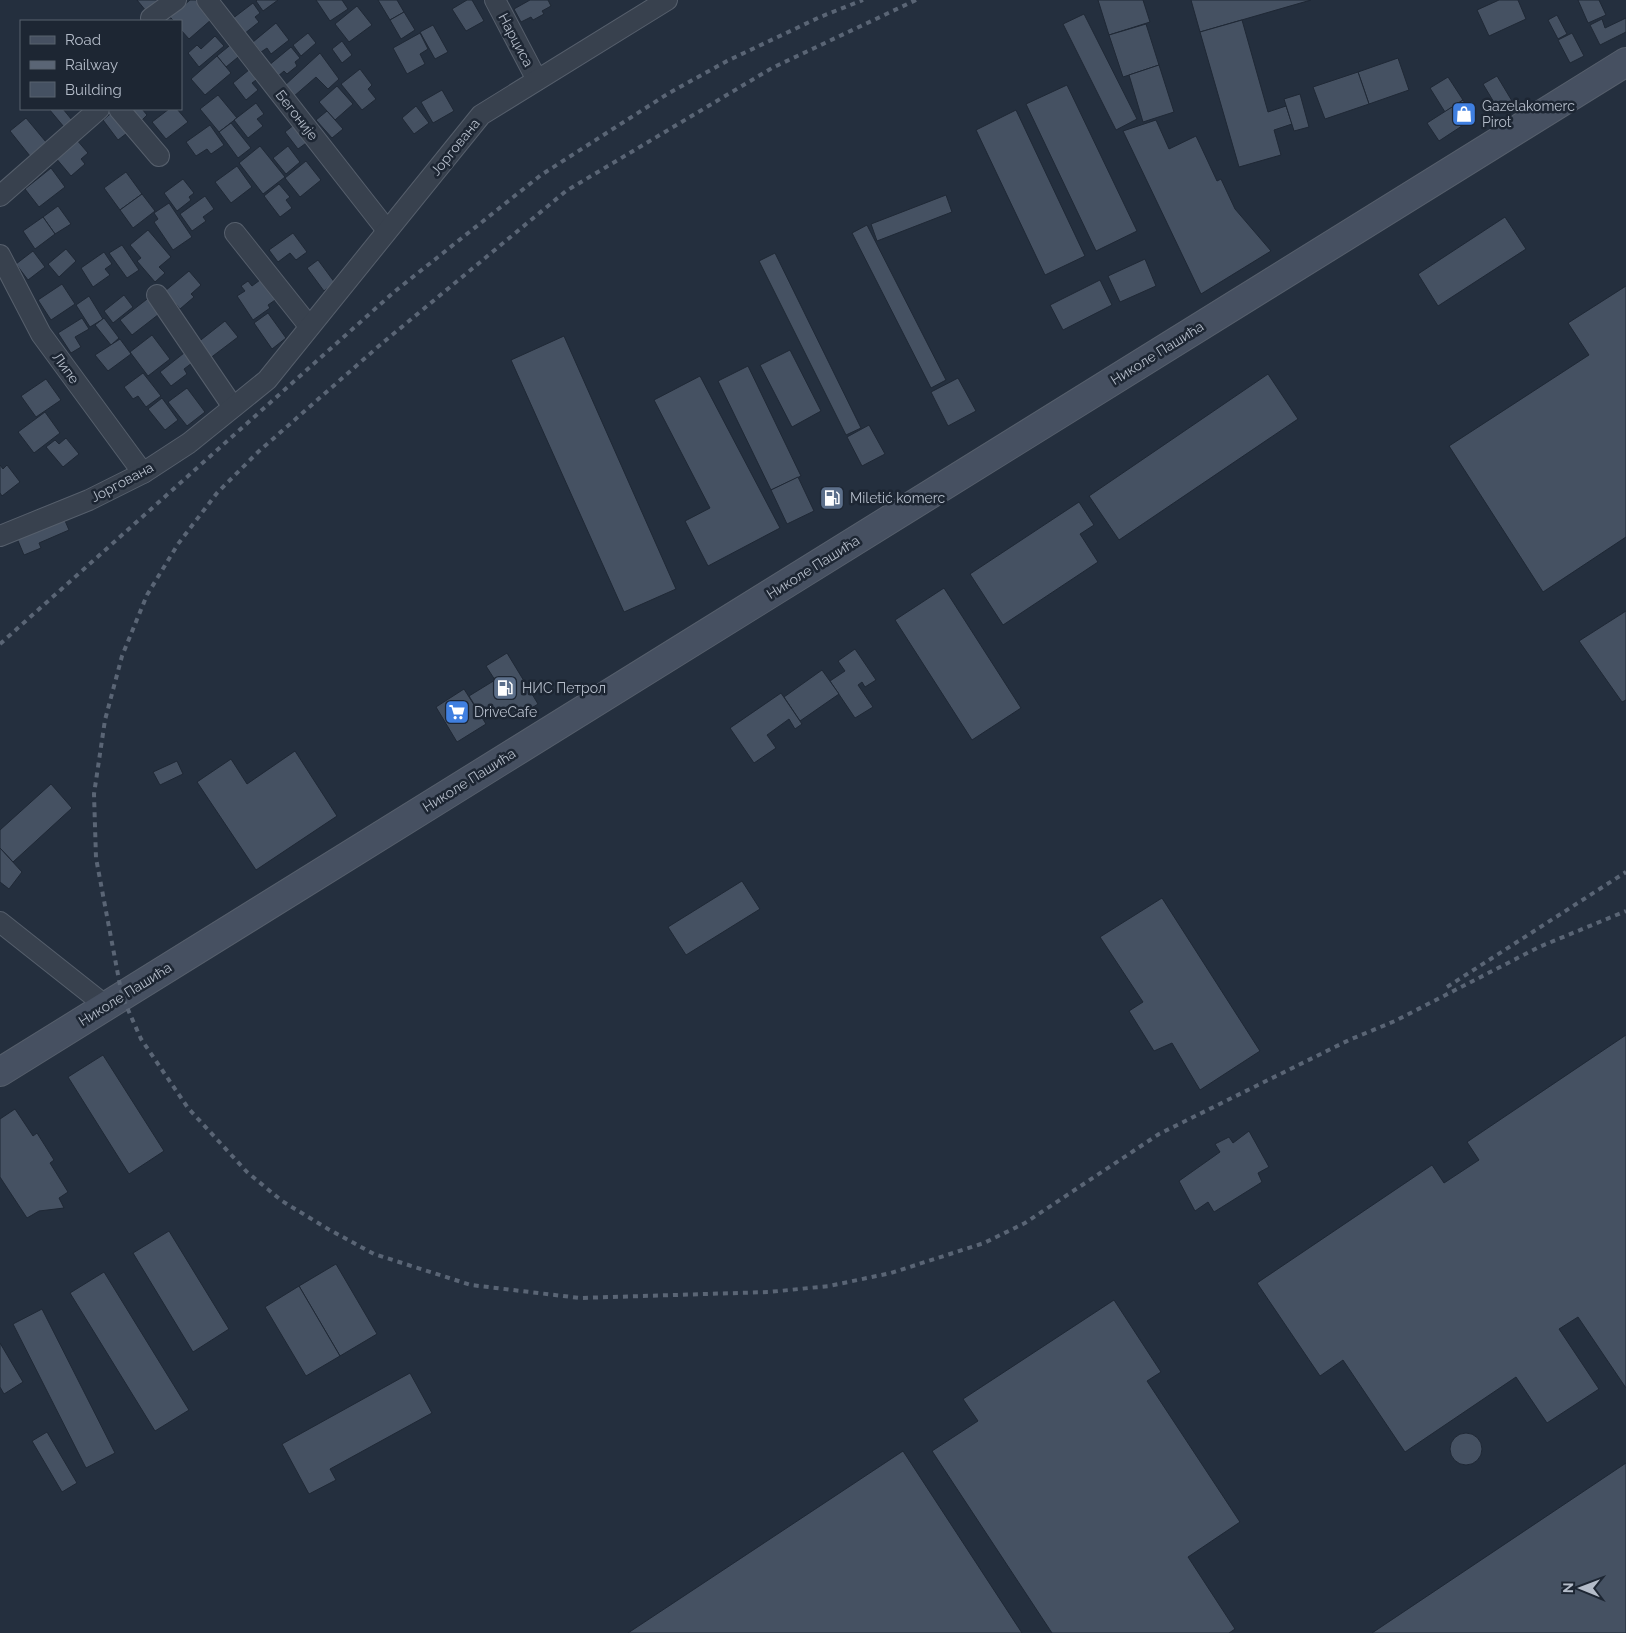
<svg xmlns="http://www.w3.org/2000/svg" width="1626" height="1633" viewBox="0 0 1626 1633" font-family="Raleway,sans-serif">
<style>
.building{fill:#455162;stroke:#1f2835}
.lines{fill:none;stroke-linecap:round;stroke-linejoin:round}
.minor-casing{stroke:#565f6c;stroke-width:22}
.secondary-casing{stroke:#565f6c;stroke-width:30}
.minor{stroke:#38414e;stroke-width:20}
.secondary{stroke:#465061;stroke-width:28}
.rail{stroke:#5a6575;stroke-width:4;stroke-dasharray:5 5;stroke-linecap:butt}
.labels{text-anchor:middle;stroke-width:5;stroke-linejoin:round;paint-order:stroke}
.street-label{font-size:14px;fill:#b4bcc9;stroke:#1d2633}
.poi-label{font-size:14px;fill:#b4bcc9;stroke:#1d2633;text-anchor:start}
</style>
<rect width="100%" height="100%" fill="#242f3e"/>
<g class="building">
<polygon points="137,0 169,0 151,17"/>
<polygon points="190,0 196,0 212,19 189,39 181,30 181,21 174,21 170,17"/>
<polygon points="257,0 278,0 263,11 256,1"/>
<polygon points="316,0 342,0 348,9 330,21"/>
<polygon points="378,0 397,0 404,12 390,20"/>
<polygon points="467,0 472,0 484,21 466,31 452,9"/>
<polygon points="530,0 548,0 551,6 542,11 544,14 533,20 531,17 521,22 514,9"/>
<polygon points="1098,0 1143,0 1150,22 1109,35"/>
<polygon points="1191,0 1311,0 1200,32"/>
<polygon points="1499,0 1518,0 1526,19 1489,36 1477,10"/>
<polygon points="1578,0 1599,0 1606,15 1588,23"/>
<polygon points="253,3 260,13 255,17 259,22 244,34 232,19"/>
<polygon points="357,6 372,25 349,42 335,24"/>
<polygon points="404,12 415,30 401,39 390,20"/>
<polygon points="1084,14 1137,119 1116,130 1063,24"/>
<polygon points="1557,15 1567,34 1558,39 1548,20"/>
<polygon points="1626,18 1626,32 1600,45 1590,25 1602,19 1605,28"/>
<polygon points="1242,20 1268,112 1286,106 1292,124 1274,130 1281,155 1239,167 1200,32"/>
<polygon points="276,23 289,40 271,54 267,48 261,52 253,42"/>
<polygon points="1146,24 1159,65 1123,77 1109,35"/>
<polygon points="433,25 448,52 435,59 420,32"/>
<polygon points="308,33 316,43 301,56 293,45"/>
<polygon points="420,33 428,49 420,54 425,64 407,74 393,48"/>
<polygon points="1572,33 1584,56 1570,63 1558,40"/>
<polygon points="215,36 224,46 199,67 188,53 197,45 201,49"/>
<polygon points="342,41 352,55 342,63 332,49"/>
<polygon points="234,42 243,53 226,67 217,56"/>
<polygon points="291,47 300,58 295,62 297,66 287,74 284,71 277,77 268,66"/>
<polygon points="320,53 339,79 328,89 316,77 293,97 284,86"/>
<polygon points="217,56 231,73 205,95 191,79"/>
<polygon points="1398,58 1409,90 1369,104 1358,72"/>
<polygon points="255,65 263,75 252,83 258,90 246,100 233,83"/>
<polygon points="1159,65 1174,112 1143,122 1129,75"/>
<polygon points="360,69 372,85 368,89 376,99 362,110 341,84"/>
<polygon points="1358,72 1369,104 1325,119 1313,87"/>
<polygon points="1497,76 1512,101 1498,109 1483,84"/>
<polygon points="1448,77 1463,100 1445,112 1430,88"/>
<polygon points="1067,85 1137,231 1096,251 1026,104"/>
<polygon points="337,86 353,104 335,120 319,102"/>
<polygon points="442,90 454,111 433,123 421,102"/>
<polygon points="1300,94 1309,127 1294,131 1284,99"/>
<polygon points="218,95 237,118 219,132 200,109"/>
<polygon points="1463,100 1474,118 1439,141 1427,123"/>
<polygon points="256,103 264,114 257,119 263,126 248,138 234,120"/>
<polygon points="416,106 429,123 414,134 402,118"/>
<polygon points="49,109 63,109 72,120 64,127"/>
<polygon points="131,109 142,109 147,115 139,123"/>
<polygon points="169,109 177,109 188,122 166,139 152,122"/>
<polygon points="115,110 131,130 118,140 103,120"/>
<polygon points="1016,110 1085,256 1045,275 976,130"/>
<polygon points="327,111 343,129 332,138 316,120"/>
<polygon points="26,118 46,142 30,156 10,131"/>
<polygon points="300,120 309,141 298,149 285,132"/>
<polygon points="1156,120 1169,149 1196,136 1217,181 1221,179 1235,209 1271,251 1201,294 1123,131"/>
<polygon points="231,123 251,148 238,158 219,132"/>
<polygon points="210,125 224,145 211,154 207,149 196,156 186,142"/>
<polygon points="76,139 88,153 81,159 85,164 71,176 55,157"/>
<polygon points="260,146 285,177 263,194 239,163"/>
<polygon points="288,146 300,162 286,174 273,158"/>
<polygon points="306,161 321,180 300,197 285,178"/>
<polygon points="237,166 252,187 231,203 215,182"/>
<polygon points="51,168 65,187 39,207 25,189"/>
<polygon points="126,172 142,194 120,210 104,188"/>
<polygon points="183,179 194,193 189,197 191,200 177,211 164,193"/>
<polygon points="279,184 290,197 286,200 292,208 280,217 264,196"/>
<polygon points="142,194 155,211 133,228 120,210"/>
<polygon points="946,195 952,212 877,241 871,224"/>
<polygon points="205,196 214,209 203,217 206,221 192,231 180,214"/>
<polygon points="169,203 192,237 173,250 154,222 158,219 154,213"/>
<polygon points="58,206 71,224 55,234 43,217"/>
<polygon points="43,217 55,234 35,249 23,231"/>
<polygon points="1505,217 1526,249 1438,306 1418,274"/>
<polygon points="867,225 946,380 931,388 852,233"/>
<polygon points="148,230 171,257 159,267 165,273 155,282 137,261 141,258 130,245"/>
<polygon points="293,233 307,252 296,260 290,253 278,262 269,250"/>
<polygon points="122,245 139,270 127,278 109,253"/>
<polygon points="66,249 76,261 59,277 48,264"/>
<polygon points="33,251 45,267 28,280 16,264"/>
<polygon points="104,252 112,264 105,269 110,275 93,287 81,268"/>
<polygon points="775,253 861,428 846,435 759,261"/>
<polygon points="1145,259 1156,286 1120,302 1108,276"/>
<polygon points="318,260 335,283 324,291 307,268"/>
<polygon points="189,271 201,285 191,294 194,297 180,309 165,291"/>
<polygon points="264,277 278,298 268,305 270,308 253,320 237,296 245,291 241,286 248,281 252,286"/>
<polygon points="1100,280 1112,305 1063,330 1050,305"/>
<polygon points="62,284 75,304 51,320 38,300"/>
<polygon points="1626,286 1626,537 1543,592 1449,446 1589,355 1568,323"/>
<polygon points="124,295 133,307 113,323 104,311"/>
<polygon points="89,296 103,319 90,327 76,305"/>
<polygon points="151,296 163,311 132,335 120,320"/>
<polygon points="268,313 286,338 272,349 254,323"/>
<polygon points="82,318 89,329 75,337 81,347 71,353 58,333"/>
<polygon points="104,318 119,338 111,345 95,325"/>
<polygon points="225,321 238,337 209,359 197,343"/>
<polygon points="152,335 170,359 148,376 130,352"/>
<polygon points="564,336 676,589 624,612 511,360"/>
<polygon points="120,339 131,354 108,371 95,355"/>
<polygon points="790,350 821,411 792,427 760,365"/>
<polygon points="184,353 192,363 184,369 187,374 171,386 160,372"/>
<polygon points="748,366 801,476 771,490 718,381"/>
<polygon points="143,373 161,396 146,407 138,396 133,399 124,387"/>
<polygon points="1268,374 1298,419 1119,540 1089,496"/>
<polygon points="700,376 780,528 708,566 685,521 710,508 654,400"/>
<polygon points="958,378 976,411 948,426 931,392"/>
<polygon points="46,379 61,400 36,417 21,396"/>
<polygon points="187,388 205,412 187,426 168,402"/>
<polygon points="162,398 178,420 165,430 148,409"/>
<polygon points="45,412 60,433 34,453 18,432"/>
<polygon points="869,425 885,454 862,466 847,437"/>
<polygon points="66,438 79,454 63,467 46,447 55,440 59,444"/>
<polygon points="0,465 3,469 7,465 20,482 2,496 0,493"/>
<polygon points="798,477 814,511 787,524 771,490"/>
<polygon points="1079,502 1094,525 1080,534 1098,562 1003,625 970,574"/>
<polygon points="63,516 69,530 39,543 41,548 24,555 16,536"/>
<polygon points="944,588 1021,708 972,740 895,620"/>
<polygon points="1626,611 1626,700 1622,702 1579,641"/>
<polygon points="855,649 876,680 865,687 862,682 858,685 873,707 855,718 830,681 845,671 838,661"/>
<polygon points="507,653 538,704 517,717 510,705 484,720 469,696 495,680 486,666"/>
<polygon points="822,670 839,694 800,721 784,697"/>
<polygon points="464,689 486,724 457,742 436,707"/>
<polygon points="781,693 802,724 795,729 789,719 767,735 776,748 754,763 730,728"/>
<polygon points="295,751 337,816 256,870 197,782 231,759 247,784"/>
<polygon points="177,761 183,774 160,785 153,772"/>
<polygon points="51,784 72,808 13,862 0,848 0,830"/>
<polygon points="0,848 22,872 9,889 0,882"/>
<polygon points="742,881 760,909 686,955 668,927"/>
<polygon points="1162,898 1260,1051 1200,1090 1172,1043 1154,1051 1129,1011 1143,1002 1100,937"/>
<polygon points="1626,1035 1626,1388 1578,1317 1559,1329 1599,1389 1547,1423 1516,1377 1405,1452 1343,1360 1320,1376 1257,1283 1432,1165 1444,1183 1479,1160 1467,1142"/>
<polygon points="103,1055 164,1151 129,1174 68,1077"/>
<polygon points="15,1109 33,1136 37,1133 54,1160 50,1163 68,1192 59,1198 64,1208 39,1211 27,1218 0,1177 0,1119"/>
<polygon points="1249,1131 1269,1167 1258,1173 1262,1182 1214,1212 1208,1202 1195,1211 1179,1181 1220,1152 1215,1144 1229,1137 1233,1143"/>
<polygon points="169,1231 229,1329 193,1352 133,1253"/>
<polygon points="336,1264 377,1334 340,1356 299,1286"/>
<polygon points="104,1272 189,1410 155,1431 70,1293"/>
<polygon points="299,1286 340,1356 306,1376 265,1307"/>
<polygon points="1114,1300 1161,1372 1147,1381 1240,1522 1188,1557 1235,1629 1229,1633 1052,1633 932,1451 978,1421 963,1399"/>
<polygon points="42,1309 115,1453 86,1468 13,1324"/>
<polygon points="0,1343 23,1382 4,1394 0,1387"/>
<polygon points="410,1373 432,1413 330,1469 336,1480 309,1494 282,1444"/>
<polygon points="47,1432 77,1483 62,1492 32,1441"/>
<circle cx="1466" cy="1449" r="16"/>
<polygon points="903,1451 1022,1633 628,1633"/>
<polygon points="1626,1463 1626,1633 1372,1633"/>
</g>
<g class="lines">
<defs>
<g id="minor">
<polyline points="207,0 386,229"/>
<polyline points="495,0 537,80"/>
<polyline points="151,18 176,0"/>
<polyline points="119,109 159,156"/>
<polyline points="0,196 99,109"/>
<polyline points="235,233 309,326"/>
<polyline points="0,255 41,334 143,473"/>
<polyline points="157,295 233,407"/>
<polyline points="0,536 89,500 143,473 189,443 267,380 481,115 667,0"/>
<polyline points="0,922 106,1006"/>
</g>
<polyline id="secondary" points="0,1072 1626,62"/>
</defs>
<use href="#minor" class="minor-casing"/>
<use href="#secondary" class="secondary-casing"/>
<use href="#minor" class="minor"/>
<use href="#secondary" class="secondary"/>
<g class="rail">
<polyline points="916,0 772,68 566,191 380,345 258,452 217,493 178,544 147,595 122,656 105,720 94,794 96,858 122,996 141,1039 188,1108 247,1172 282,1201 328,1229 374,1254 471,1285 580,1298 769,1292 829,1286 891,1273 984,1243 1025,1223 1159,1134 1349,1040 1395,1021 1539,947 1626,911"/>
<polyline points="0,644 394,292 541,175 669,93 727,61 820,17 863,0"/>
<polyline points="1447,987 1626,872"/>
</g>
</g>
<defs>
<symbol id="shop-square" viewBox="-11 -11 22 22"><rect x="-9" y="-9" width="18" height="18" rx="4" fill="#3f7fe0" stroke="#1d2633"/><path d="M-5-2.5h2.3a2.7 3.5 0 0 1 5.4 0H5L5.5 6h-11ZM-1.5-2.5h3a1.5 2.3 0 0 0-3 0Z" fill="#fff"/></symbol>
<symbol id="fuel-square" viewBox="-11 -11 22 22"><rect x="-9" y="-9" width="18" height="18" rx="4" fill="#5c6f8a" stroke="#1d2633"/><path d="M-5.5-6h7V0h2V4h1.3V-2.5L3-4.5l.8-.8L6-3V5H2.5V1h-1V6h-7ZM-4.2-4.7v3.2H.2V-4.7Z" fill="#fff"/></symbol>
<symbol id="supermarket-square" viewBox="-11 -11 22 22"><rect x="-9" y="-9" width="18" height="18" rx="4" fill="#3f7fe0" stroke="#1d2633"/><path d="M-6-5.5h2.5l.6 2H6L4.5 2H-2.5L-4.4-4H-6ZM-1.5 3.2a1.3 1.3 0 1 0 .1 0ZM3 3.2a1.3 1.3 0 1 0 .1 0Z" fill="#fff"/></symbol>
</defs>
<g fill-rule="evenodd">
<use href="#shop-square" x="1450" y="100" width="28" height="28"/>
<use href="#fuel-square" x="818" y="484" width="28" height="28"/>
<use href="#fuel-square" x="491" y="674" width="28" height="28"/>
<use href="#supermarket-square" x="443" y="698" width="28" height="28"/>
</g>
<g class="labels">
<g class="street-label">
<text transform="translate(516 40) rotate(62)" y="5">Нарциса</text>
<text transform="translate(297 115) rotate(52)" y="5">Бегоније</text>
<text transform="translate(455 147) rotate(-51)" y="5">Јоргована</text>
<text transform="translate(1157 353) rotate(-32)" y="5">Николе Пашића</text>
<text transform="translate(66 368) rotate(54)" y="5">Липе</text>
<text transform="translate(122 482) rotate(-28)" y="5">Јоргована</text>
<text transform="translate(813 567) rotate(-32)" y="5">Николе Пашића</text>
<text transform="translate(469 780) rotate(-32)" y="5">Николе Пашића</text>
<text transform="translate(125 994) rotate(-32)" y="5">Николе Пашића</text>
</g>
<g class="poi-label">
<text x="1482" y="111">Gazelakomerc<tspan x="1482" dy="16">Pirot</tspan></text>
<text x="850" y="503">Miletić komerc</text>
<text x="522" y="693">НИС Петрол</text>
<text x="474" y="717">DriveCafe</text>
</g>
</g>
<rect x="20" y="20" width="162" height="90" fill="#1d2633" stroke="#59626f"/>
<rect x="30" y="36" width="25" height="8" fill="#465061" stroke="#59626f"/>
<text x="65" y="45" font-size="15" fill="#b4bcc9">Road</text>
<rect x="30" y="61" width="25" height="8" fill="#5a6575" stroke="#59626f"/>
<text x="65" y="70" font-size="15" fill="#b4bcc9">Railway</text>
<rect x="30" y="82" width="25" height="15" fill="#455162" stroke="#59626f"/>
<text x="65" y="95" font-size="15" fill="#b4bcc9">Building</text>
<g transform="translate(1581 1588) rotate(271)" stroke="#1d2633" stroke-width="4" paint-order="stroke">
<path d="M0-4L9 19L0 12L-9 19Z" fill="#b4bcc9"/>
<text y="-8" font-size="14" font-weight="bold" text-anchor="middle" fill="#b4bcc9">N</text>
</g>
</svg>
